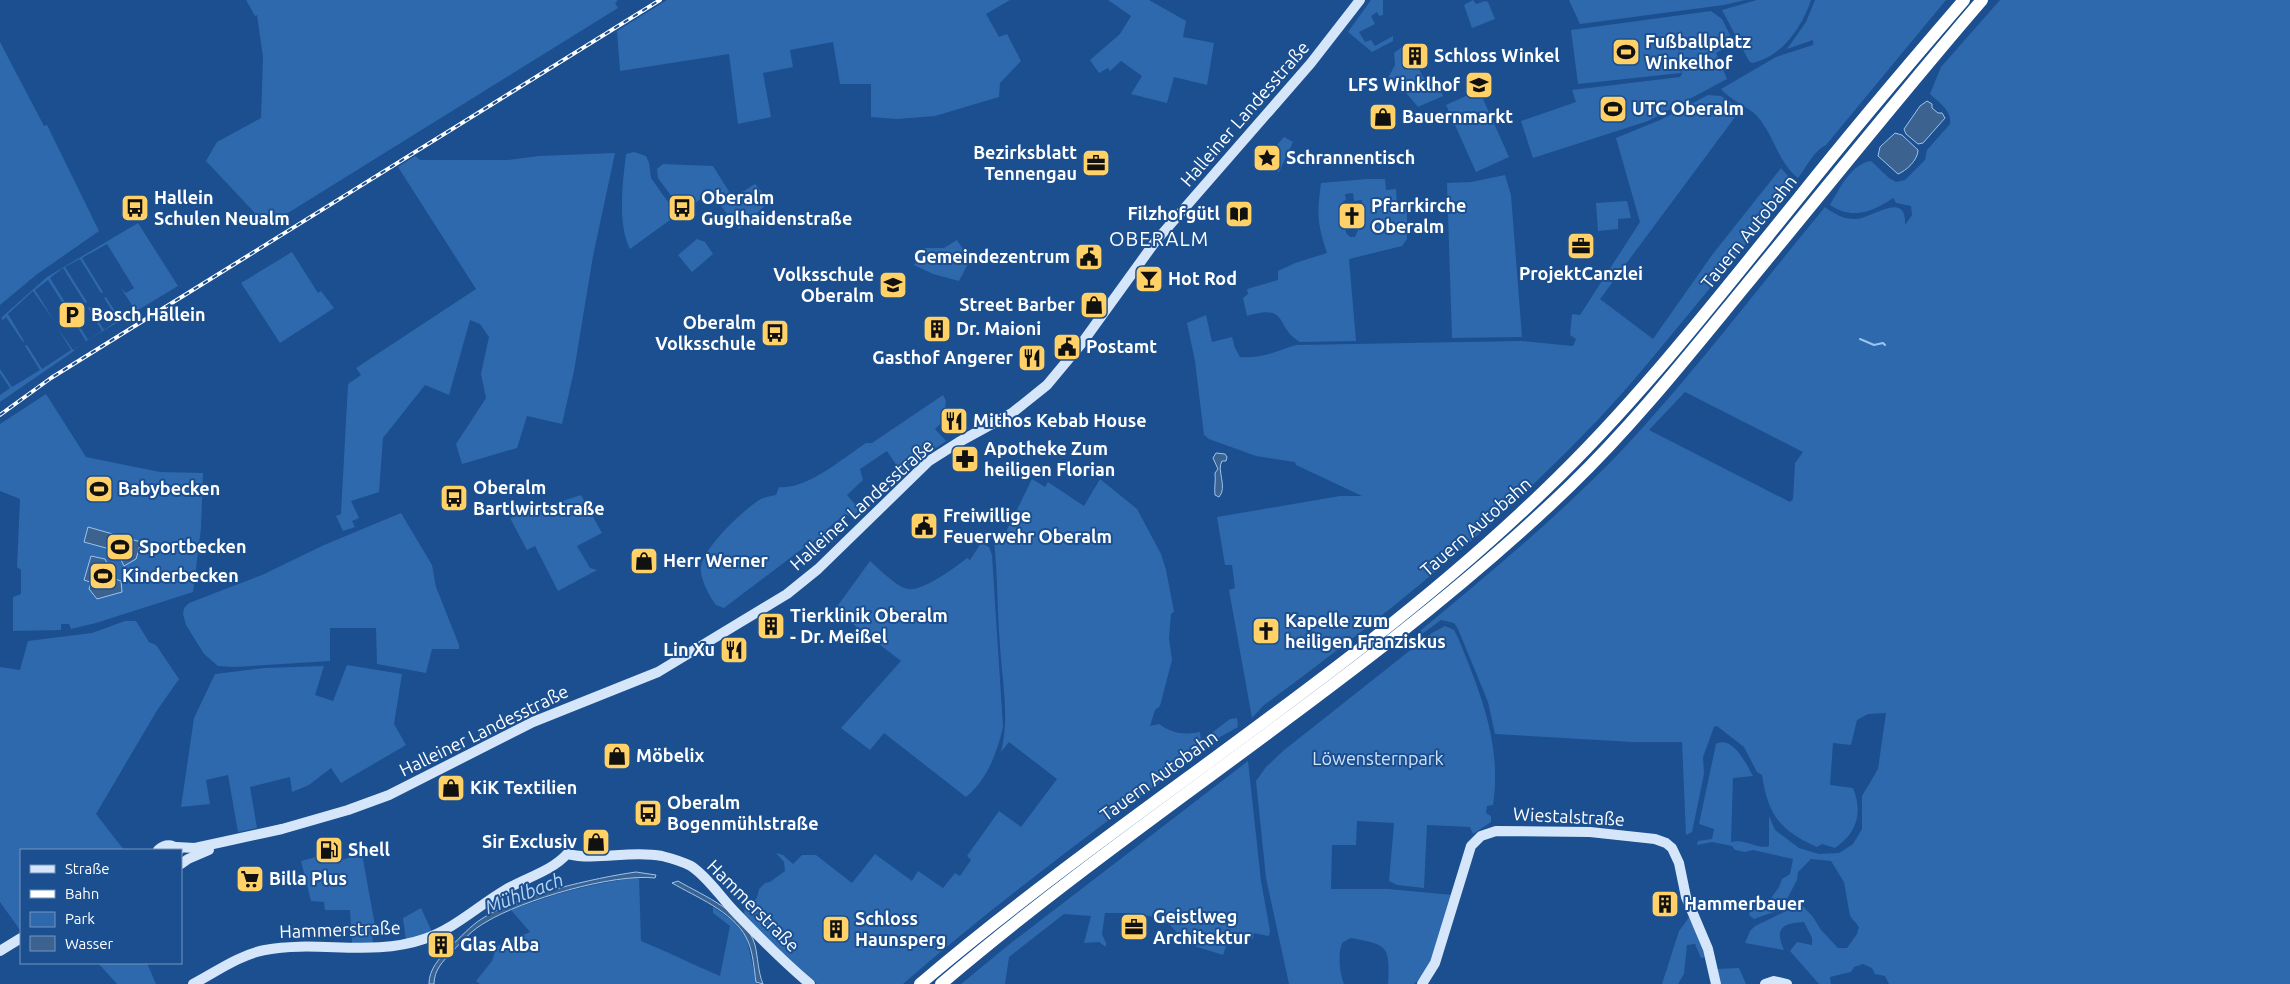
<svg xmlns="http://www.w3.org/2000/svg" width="2290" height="984" viewBox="0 0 2290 984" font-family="Ubuntu,sans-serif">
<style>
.green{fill:#2e69ad;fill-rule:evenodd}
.water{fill:#3c6290;stroke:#9cc4f0}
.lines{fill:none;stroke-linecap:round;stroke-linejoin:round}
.stream{stroke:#9cc4f0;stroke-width:2}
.secondary{stroke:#d6e6fa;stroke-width:10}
.highway{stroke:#fff;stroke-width:12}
.rail-casing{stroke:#fff;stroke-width:4}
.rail{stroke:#1b4f8f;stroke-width:2;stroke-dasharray:5.5;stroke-linecap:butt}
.labels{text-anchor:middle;stroke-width:4;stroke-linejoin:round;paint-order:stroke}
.poi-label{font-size:18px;font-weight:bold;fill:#fff;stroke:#1b4f8f;text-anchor:start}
.street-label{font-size:18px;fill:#fff;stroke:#1b4f8f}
.park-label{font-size:18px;fill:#cfe3fa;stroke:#1b4f8f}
.water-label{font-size:19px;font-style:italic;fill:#b5d3f5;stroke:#1b4f8f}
.quarter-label{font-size:20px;letter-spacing:1px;fill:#fff;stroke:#1b4f8f}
</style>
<rect width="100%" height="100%" fill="#1b4f8f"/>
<g class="green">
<polygon points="246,0 618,0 615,3 618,8 267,226 206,161 217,142 261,118 263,57 257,15 255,16"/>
<polygon points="667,0 1010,0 986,14 999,37 1007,34 1021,61 1000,83 999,97 935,116 897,119 871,117 871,84 840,84 833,42 790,50 793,67 763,73 771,117 738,124 729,54 620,71 617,31"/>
<polygon points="1108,0 1149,0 1186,21 1183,37 1214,43 1207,85 1174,77 1167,103 1131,94 1142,76 1121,61 1110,71 1108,68 1099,73 1090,60 1120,34 1131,16"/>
<polygon points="1371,0 1383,0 1383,15 1379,16 1377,12 1371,16 1375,24 1359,32 1365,42 1371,40 1375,46 1393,36 1393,32 1393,41 1372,52 1348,32"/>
<polygon points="1473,0 1476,4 1485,1 1488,2 1495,19 1472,28 1464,5"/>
<polygon points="1569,0 1745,0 1724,5 1580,24"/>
<path d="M1757,0h54c-9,27 -29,57 -59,63l-3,-2 -27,-51z"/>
<path d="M1815,0h131l-120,145c-13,6 -19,22 -28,33 -21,-16 -24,-45 -43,-64 -10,-9 -26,-15 -34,-25l55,-32 37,-12v-5l-26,9 19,-27z"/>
<path d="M2000,0h290v984h-401l-4,-8 -10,-2 -3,-6 -9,-4 -9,3 -3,5 -21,5 1,7h-12l-29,-33 7,-9 15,3v-7l-8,-16c-21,1 -30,6 -20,28l-39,-7 5,-12 5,-5 46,-22 12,13 8,13 17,18h9l10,-14 2,-7 -9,-11 -6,-34 -13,-21 -20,-2 -13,13 -1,8 -10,19 2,4 -7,6 -28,10 -5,-4 3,-11 13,3 14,-20 3,-8 8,-5 3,-15 -40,-9 -8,2 -10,-2 -3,-4 -20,-4 -15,3 1,-4 14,-2 2,-10 -15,-5 17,-80c17,-9 30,20 37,32l-20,2 -2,64c15,-4 26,8 38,4v-30l6,14 24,18 20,6 20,-1 14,-9 9,-15v-33l16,-27 8,-56 -18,1 -11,6 -6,25 -18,-2 -3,42 23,3c10,25 4,45 -18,60l-13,-4 -5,3c-36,-16 -49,-31 -55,-72l-5,-3 -13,-25 -27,-21 -3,1 -11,30 1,17 -12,58 -6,3 -4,-93h-49l-138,-8 -7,-32 -30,-73 -4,-6 -13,-3 -19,14 -2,-3c70,-58 140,-116 203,-182 72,-77 135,-161 202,-242 10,7 19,13 32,12 16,-2 50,-29 48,6l7,-10 -1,-9 -15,-3 -3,-5c-20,14 -41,22 -63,7 10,-17 21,-41 41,-44l18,17 7,4 9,-2 20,-20 2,-10 23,-26c2,-14 -11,-21 -20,-30l11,-27zM1685,392l118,60 -8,11 -2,36 -3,3 -141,-72z"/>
<polygon points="1711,11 1722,19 1734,43 1716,53 1727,79 1648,121 1533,158 1521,121 1576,102 1572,90 1680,77 1682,74 1676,34 1681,73 1578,84 1571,30"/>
<polygon points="0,42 44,126 47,125 99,231 36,275 0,305"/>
<polygon points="1406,44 1408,47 1403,50 1412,69 1417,66 1426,82 1434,77 1443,96 1418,107 1403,89 1397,90 1388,78 1395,65 1394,53"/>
<polygon points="1479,90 1509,157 1476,172 1446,105"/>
<path d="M1708,95l13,1 20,13 -141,190 53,40 59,-84 69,-87 13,15c-33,44 -68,85 -102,127 -35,42 -70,86 -109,125 -97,100 -207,188 -319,270l-12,13 -23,-128 6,-2 -3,-23h-7l-8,-48 123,-21h22l-66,-31 -1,-3 -39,-6 -47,-17 -5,-4 -9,-74 -8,-38 19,-8 6,27 20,-5 3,11 5,9c22,2 36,-6 56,-12l226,-4 51,5 3,-7 -6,-4 2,-21 8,1 60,-93 -24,-84 44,-18z"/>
<polygon points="1284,137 1293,142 1279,172 1256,156 1255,152 1256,150 1277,145"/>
<path d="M634,152l12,4 3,7 2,15 24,34v4l-5,4 -40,29c-13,-26 -7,-68 -4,-95z"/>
<polygon points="615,153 593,256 574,371 562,424 527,416 517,448 462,464 456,444 486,398 481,374 489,337 480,324 470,320 449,395 425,385 383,438 379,492 351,501 359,518 352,521 355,527 343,531 336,516 341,514 348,384 361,375 356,368 476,289 398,167 415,156 420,160 507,160 539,156"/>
<polygon points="663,164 713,166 733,198 755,184 770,201 739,229 710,192 683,212 658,178 657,169"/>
<polygon points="1505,175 1511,195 1522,337 1452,338 1447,183 1471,182"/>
<path d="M1367,179h18l1,11 10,-1 1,15h10v35l-5,7 -53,13 7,82 -56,1c-26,-15 -10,-39 -53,-26l-4,-18 5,-4 -1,-5 31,-9v-9l17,-8 32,-10c-10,-30 -10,-39 -6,-70zM1353,193l1,8 8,-1 1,29 -5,1 -3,7h-5l-4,-4 -1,-7 -4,1v-12l4,-1 -2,-13 3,-1 -1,-6z"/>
<polygon points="1627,201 1631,218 1618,219 1618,229 1598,231 1596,203"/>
<polygon points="138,223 178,286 75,348 74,351 0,402 0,395 10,388 0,373 0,369 12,387 40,370 25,346 27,345 42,369 71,350 57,327 73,350 86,341 72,318 74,317 88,340 102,331 88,308 90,307 104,330 118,320 104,298 106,297 120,319 135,310 121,288 126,293 134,288 107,244 82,258 103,292 101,293 80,259 65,267 87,302 85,303 63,268 50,278 71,312 69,313 48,280 35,290 55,322 33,291 8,314 24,341 23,342 6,317 2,321 2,317 47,277"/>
<polygon points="697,239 705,242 713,254 692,272 678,255"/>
<polygon points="957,240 970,260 959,281 933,274 914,265 925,248 944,248"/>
<polygon points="292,252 318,293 321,291 334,308 280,343 241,283"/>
<polygon points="46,394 86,457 160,472 203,473 201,528 193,592 96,623 71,629 69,624 61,624 61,630 13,631 13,597 21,594 21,570 17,567 20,499 0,491 0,424"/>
<path d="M943,395l3,6 -1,5 4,6 -7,6 1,3 -8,8 11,12 -27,19 -16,15 -16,-24 -27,18 3,11 -16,15 13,15 -9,7 -6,-3 -19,16 2,3 -22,13 -82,62 -8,-3c-7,-9 -17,-28 -15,-39 4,-20 43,-57 60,-67 4,-2 10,-3 15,-4l3,-8c28,3 64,-29 87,-44h6z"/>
<path d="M1032,479l13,8 3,-5 36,24 16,-27 37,30 24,45 5,16 8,42 -3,2 -2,24 3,22 -12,46 -5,4 -5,16 9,-2c15,10 23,11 41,8l1,9 29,-22 7,-1 1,9 -18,10c-107,80 -216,159 -317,247h-86l-43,-38 -30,-32 1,-6 12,-10 2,-9 6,-6 5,-1 15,-11 -1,-9 -8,-9 7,2 10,9 9,-9h14l36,28 23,-29 37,27 6,-10 25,17 12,-15 5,3 11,-16 -4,-4 32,-45 22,16 36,-48 -48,-37 -8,10c9,-36 1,-70 -1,-107 -3,-34 -2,-69 -6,-104l7,1z"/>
<polygon points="581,495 602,533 577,546 590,568 597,570 558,591 535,546 527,550 510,518"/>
<polygon points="401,513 432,565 436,587 459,645 459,649 432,649 426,673 377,664 376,628 330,628 330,661 234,667 218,666 204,654 186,625 183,614 184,608 189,603 262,575 324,545"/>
<path d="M981,543l8,4 3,8 11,172c-6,26 -16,53 -37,70l-82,-64 -14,17 -29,-22 60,-67 -65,-50v-3l34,-47c8,7 28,27 38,28 14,3 48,-22 59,-31l3,2z"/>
<polygon points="125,621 136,621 149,642 156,645 179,679 156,712 96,814 124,850 21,850 20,930 0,902 0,667 20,670 28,641 92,633"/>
<path d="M1445,626l9,4 5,10c22,54 43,106 34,165l-6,1 -1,7 5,3v6l-18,12 -3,-7 -43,-2 -3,63 -27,-3 -8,-4 5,-58 -37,-2 -1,24h-24l-1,44h57l65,6 -9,33 -16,42 -14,14h-26c2,-39 0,-39 -37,-46 -1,0 -7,4 -8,4 -6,9 -3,33 1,42h-55l-23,-106 -10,-97 10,-14 17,-16 149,-118z"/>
<polygon points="347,665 402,674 394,724 406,745 341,783 331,768 309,785 292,792 290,777 250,787 257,828 238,832 228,775 206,780 210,804 181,807 194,718 215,674 265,668 324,666 315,695 333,701"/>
<polygon points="1248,761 1261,881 1270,931 1269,936 1254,933 1253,939 1231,932 1223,955 1188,944 1167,922 1156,917 1128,913 1105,913 1102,934 1106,943 1106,947 1099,942 1084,943 1091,916 1064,914 1009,957 1005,984 961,984 1011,943"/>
<polygon points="362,854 376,931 372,932 373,944 352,943 350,910 325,910 324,902 311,901 301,861 316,857 317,859 320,858 321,862 337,857 338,861"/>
<path d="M639,877l2,64c27,11 53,24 79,35l10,-50 -17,-13v-6l20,14 13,15 11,48h-277l-4,-3 16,-20 5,-15 33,-14 -19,-22c41,-16 84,-27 128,-33z"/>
<polygon points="421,908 432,932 406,941 403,918"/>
<polygon points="1690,916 1707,957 1701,958 1695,944 1687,945 1684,974 1678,984 1662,984 1679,931"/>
<polygon points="98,963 147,963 156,984 117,984"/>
<polygon points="1739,968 1746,984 1720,984 1717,969"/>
</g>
<g class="water">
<polygon points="1927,101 1932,104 1932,108 1938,113 1942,113 1945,118 1923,143 1918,144 1906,134 1904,129 1920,106"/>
<path d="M1895,133l7,2 16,15c0,10 -12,21 -20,24l-20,-18 2,-9z"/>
<path d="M1216,453l9,1 2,3 -1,4h-4c-6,9 6,26 -3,36l-4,-2c-1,-8 1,-14 0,-22l3,-4 -5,-11z"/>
<polygon points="100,479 109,481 110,484 104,499 94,492 90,485 93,481"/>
<polygon points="88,527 141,542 136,559 124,566 117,551 84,542"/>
<polygon points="91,556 105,559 115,579 121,581 122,592 97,599 89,589 93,574 90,582 84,580"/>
<path d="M636,872l20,3 -1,3c-41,-5 -133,22 -169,44 -13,7 -24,19 -34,30 -9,9 -18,18 -18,32h-5c0,-15 10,-25 20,-36 11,-10 21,-22 34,-30 36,-23 111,-40 153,-46z"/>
<path d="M678,881c26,15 68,32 77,64 3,13 3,27 8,39l-7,-2c-2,-14 -3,-32 -10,-45 -14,-26 -50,-40 -74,-54z"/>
</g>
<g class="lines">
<polyline class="stream" points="1860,339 1874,345 1883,343 1885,345"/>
<g class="secondary">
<polyline points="176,847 195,848 282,829 348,810 389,795 533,722 658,672 787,594 818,569 929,461 959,442 1012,413 1047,385 1082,343 1155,242 1311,63 1360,0"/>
<path d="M158,850c7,-6 14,-6 21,0"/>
<polyline points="181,864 188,859 209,850"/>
<polyline points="0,951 21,938"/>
<path d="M193,984c23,-12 46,-29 72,-34 52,-10 107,7 159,-11 30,-10 54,-33 81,-49 20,-12 47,-19 62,-36 31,7 63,-4 95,2 8,2 21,6 29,10 18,12 30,32 45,47 24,25 48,49 74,71"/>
<polyline points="1422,984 1435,963 1471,846 1481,836 1496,831 1590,832 1655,839 1666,843 1672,848 1679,863 1686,897 1708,949 1716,984"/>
<polyline points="1765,984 1774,981 1787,984"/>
</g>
<g class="highway">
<path d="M920,984c202,-172 434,-309 625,-494 93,-89 171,-190 252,-290 54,-68 110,-134 167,-200"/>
<path d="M941,984c204,-174 436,-312 629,-498 63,-61 117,-129 172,-196 80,-97 158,-195 240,-290"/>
</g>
<defs>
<polyline id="rail" points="0,415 51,378 660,0"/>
</defs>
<use href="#rail" class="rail-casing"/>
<use href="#rail" class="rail"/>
</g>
<defs>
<symbol id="stadium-square" viewBox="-11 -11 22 22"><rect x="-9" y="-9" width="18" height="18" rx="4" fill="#ffd166" stroke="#1b4f8f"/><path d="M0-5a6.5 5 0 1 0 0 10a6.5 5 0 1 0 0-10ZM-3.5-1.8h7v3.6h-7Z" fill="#111"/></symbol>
<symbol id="building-square" viewBox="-11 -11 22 22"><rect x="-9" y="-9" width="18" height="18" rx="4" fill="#ffd166" stroke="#1b4f8f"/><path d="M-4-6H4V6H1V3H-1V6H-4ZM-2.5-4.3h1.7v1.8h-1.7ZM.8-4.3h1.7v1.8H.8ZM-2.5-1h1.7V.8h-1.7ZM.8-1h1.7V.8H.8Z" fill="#111"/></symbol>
<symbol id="school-square" viewBox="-11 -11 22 22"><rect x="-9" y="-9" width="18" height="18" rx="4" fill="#ffd166" stroke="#1b4f8f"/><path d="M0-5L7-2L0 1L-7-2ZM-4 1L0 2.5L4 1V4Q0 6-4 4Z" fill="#111"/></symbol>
<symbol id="shop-square" viewBox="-11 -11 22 22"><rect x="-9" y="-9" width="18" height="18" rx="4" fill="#ffd166" stroke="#1b4f8f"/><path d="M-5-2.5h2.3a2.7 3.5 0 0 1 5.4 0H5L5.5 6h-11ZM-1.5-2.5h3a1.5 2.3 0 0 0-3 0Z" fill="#111"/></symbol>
<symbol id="sight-square" viewBox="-11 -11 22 22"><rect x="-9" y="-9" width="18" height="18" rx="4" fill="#ffd166" stroke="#1b4f8f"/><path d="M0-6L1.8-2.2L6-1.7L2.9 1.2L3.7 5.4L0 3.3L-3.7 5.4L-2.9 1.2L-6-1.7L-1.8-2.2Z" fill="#111"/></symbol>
<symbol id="office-square" viewBox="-11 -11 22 22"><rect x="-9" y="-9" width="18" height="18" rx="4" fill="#ffd166" stroke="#1b4f8f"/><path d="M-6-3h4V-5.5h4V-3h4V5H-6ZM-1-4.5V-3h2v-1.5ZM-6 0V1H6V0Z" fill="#111"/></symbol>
<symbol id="bus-square" viewBox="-11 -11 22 22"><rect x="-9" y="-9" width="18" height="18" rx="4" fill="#ffd166" stroke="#1b4f8f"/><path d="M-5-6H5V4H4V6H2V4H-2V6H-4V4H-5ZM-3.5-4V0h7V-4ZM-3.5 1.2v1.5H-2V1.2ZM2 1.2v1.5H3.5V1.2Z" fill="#111"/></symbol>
<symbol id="library-square" viewBox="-11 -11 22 22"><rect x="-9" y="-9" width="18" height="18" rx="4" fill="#ffd166" stroke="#1b4f8f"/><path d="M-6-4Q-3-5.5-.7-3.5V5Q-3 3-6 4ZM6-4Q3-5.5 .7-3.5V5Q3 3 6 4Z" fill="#111"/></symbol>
<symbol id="church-square" viewBox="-11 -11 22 22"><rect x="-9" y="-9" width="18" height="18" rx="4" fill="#ffd166" stroke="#1b4f8f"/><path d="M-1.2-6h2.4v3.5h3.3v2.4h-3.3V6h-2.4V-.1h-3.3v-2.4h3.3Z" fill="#111"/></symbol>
<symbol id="civic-square" viewBox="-11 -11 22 22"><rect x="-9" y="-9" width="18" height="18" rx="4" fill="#ffd166" stroke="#1b4f8f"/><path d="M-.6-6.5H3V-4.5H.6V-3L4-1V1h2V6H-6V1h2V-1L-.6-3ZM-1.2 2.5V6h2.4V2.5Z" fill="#111"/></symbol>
<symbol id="bar-square" viewBox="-11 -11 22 22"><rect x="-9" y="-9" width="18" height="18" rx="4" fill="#ffd166" stroke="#1b4f8f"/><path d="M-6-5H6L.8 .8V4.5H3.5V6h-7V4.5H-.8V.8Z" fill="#111"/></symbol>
<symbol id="parking-square" viewBox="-11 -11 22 22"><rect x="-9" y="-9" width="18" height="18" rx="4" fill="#ffd166" stroke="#1b4f8f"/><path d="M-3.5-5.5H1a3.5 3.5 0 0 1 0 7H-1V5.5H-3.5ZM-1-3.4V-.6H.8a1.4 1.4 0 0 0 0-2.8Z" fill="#111"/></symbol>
<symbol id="restaurant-square" viewBox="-11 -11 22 22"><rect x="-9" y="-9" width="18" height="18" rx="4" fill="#ffd166" stroke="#1b4f8f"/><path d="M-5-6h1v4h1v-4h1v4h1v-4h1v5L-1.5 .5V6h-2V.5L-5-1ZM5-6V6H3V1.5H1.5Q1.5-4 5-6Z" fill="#111"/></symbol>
<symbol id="pharmacy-square" viewBox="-11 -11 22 22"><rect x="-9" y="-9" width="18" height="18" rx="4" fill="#ffd166" stroke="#1b4f8f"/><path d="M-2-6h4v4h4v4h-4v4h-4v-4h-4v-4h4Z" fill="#111"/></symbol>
<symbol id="fuel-square" viewBox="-11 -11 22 22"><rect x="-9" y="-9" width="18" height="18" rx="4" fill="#ffd166" stroke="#1b4f8f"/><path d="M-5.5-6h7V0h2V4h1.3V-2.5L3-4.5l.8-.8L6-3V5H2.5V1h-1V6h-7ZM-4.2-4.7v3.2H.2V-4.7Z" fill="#111"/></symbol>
<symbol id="supermarket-square" viewBox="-11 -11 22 22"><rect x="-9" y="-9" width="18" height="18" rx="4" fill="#ffd166" stroke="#1b4f8f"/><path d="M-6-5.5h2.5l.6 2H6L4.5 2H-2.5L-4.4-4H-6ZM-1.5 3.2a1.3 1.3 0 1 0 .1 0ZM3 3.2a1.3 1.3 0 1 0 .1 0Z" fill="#111"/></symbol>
</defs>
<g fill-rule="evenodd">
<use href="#stadium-square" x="1610" y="36" width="32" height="32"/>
<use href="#building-square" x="1399" y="40" width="32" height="32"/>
<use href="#school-square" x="1463" y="69" width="32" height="32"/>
<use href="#stadium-square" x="1597" y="93" width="32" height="32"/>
<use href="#shop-square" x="1367" y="101" width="32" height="32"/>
<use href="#sight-square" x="1251" y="142" width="32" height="32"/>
<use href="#office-square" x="1080" y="147" width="32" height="32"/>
<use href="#bus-square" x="119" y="192" width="32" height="32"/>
<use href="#bus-square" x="666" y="192" width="32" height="32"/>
<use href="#library-square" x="1223" y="198" width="32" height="32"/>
<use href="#church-square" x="1336" y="200" width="32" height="32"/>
<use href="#office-square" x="1565" y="230" width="32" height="32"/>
<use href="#civic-square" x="1073" y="241" width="32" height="32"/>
<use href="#bar-square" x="1133" y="263" width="32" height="32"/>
<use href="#school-square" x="877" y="269" width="32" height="32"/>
<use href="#shop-square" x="1078" y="289" width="32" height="32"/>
<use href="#parking-square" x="56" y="299" width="32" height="32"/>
<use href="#building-square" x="921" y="313" width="32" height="32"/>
<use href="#bus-square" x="759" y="317" width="32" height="32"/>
<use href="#civic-square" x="1051" y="331" width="32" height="32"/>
<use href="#restaurant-square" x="1016" y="342" width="32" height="32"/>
<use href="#restaurant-square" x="938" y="405" width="32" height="32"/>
<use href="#pharmacy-square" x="949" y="443" width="32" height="32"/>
<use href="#stadium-square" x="83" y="473" width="32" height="32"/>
<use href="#bus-square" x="438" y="482" width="32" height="32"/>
<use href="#civic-square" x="908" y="510" width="32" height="32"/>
<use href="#stadium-square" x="104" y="531" width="32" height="32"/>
<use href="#shop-square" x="628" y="545" width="32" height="32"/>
<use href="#stadium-square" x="87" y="560" width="32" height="32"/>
<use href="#building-square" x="755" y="610" width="32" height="32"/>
<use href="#church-square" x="1250" y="615" width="32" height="32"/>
<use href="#restaurant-square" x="718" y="634" width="32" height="32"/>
<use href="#shop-square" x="601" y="740" width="32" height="32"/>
<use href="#shop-square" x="435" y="772" width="32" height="32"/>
<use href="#bus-square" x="632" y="797" width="32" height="32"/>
<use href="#shop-square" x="580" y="826" width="32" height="32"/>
<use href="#fuel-square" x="313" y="834" width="32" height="32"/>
<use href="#supermarket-square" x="234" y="863" width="32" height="32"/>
<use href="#building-square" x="1649" y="888" width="32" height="32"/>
<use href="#office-square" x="1118" y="911" width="32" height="32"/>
<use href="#building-square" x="820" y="913" width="32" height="32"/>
<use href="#building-square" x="425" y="929" width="32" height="32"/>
</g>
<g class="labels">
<g class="poi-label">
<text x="1645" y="48">Fußballplatz<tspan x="1645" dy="21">Winkelhof</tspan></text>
<text x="1434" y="62">Schloss Winkel</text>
<text x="1460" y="91" text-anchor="end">LFS Winklhof</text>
<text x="1632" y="115">UTC Oberalm</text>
<text x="1402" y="123">Bauernmarkt</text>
<text x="1077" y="159" text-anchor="end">Bezirksblatt<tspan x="1077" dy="21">Tennengau</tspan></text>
<text x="1286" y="164">Schrannentisch</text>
<text x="154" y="204">Hallein<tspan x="154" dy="21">Schulen Neualm</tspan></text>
<text x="701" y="204">Oberalm<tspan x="701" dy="21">Guglhaidenstraße</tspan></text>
<text x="1371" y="212">Pfarrkirche<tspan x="1371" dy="21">Oberalm</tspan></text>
<text x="1220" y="220" text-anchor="end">Filzhofgütl</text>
<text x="1070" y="263" text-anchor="end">Gemeindezentrum</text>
<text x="1581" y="280" text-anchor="middle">ProjektCanzlei</text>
<text x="874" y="281" text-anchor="end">Volksschule<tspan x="874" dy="21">Oberalm</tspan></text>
<text x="1168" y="285">Hot Rod</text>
<text x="1075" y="311" text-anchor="end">Street Barber</text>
<text x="91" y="321">Bosch Hallein</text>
<text x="756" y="329" text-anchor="end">Oberalm<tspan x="756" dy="21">Volksschule</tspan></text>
<text x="956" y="335">Dr. Maioni</text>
<text x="1086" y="353">Postamt</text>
<text x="1013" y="364" text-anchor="end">Gasthof Angerer</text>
<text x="973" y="427">Mithos Kebab House</text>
<text x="984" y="455">Apotheke Zum<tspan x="984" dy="21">heiligen Florian</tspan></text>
<text x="473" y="494">Oberalm<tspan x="473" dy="21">Bartlwirtstraße</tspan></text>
<text x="118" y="495">Babybecken</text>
<text x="943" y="522">Freiwillige<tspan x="943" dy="21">Feuerwehr Oberalm</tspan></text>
<text x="139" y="553">Sportbecken</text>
<text x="663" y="567">Herr Werner</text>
<text x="122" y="582">Kinderbecken</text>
<text x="790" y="622">Tierklinik Oberalm<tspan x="790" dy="21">- Dr. Meißel</tspan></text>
<text x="1285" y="627">Kapelle zum<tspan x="1285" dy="21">heiligen Franziskus</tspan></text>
<text x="715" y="656" text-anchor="end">Lin Xu</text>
<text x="636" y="762">Möbelix</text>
<text x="470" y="794">KiK Textilien</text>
<text x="667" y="809">Oberalm<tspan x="667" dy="21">Bogenmühlstraße</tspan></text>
<text x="577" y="848" text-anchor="end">Sir Exclusiv</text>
<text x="348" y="856">Shell</text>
<text x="269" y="885">Billa Plus</text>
<text x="1684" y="910">Hammerbauer</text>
<text x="1153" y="923">Geistlweg<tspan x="1153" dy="21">Architektur</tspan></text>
<text x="855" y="925">Schloss<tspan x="855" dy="21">Haunsperg</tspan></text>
<text x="460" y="951">Glas Alba</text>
</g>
<g class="street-label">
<text transform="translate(1245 114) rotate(-49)" y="6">Halleiner Landesstraße</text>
<text transform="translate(1749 232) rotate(-51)" y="6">Tauern Autobahn</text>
<text transform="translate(862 505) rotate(-42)" y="6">Halleiner Landesstraße</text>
<text transform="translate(1476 527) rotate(-41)" y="6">Tauern Autobahn</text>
<text transform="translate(484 731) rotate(-26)" y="6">Halleiner Landesstraße</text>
<text transform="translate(1159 776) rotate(-36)" y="6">Tauern Autobahn</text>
<text transform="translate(1569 817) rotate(3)" y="6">Wiestalstraße</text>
<text transform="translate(753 906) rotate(45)" y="6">Hammerstraße</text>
<text transform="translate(340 930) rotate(-2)" y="6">Hammerstraße</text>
</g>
<g class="park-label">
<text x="1378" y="765">Löwensternpark</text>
</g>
<g class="water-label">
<text transform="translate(524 893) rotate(-21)" y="7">Mühlbach</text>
</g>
<g class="quarter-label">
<text x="1159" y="246">OBERALM</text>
</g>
</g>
<rect x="20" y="849" width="162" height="115" fill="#1b4f8f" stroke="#7695bc"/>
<rect x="30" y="865" width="25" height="8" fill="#d6e6fa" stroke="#7695bc"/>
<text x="65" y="874" font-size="15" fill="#ffffff">Straße</text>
<rect x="30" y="890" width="25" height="8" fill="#ffffff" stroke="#7695bc"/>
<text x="65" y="899" font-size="15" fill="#ffffff">Bahn</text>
<rect x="30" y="912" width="25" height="15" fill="#2e69ad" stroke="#7695bc"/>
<text x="65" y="924" font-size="15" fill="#ffffff">Park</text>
<rect x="30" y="936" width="25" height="15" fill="#3c6290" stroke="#7695bc"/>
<text x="65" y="949" font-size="15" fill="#ffffff">Wasser</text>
</svg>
